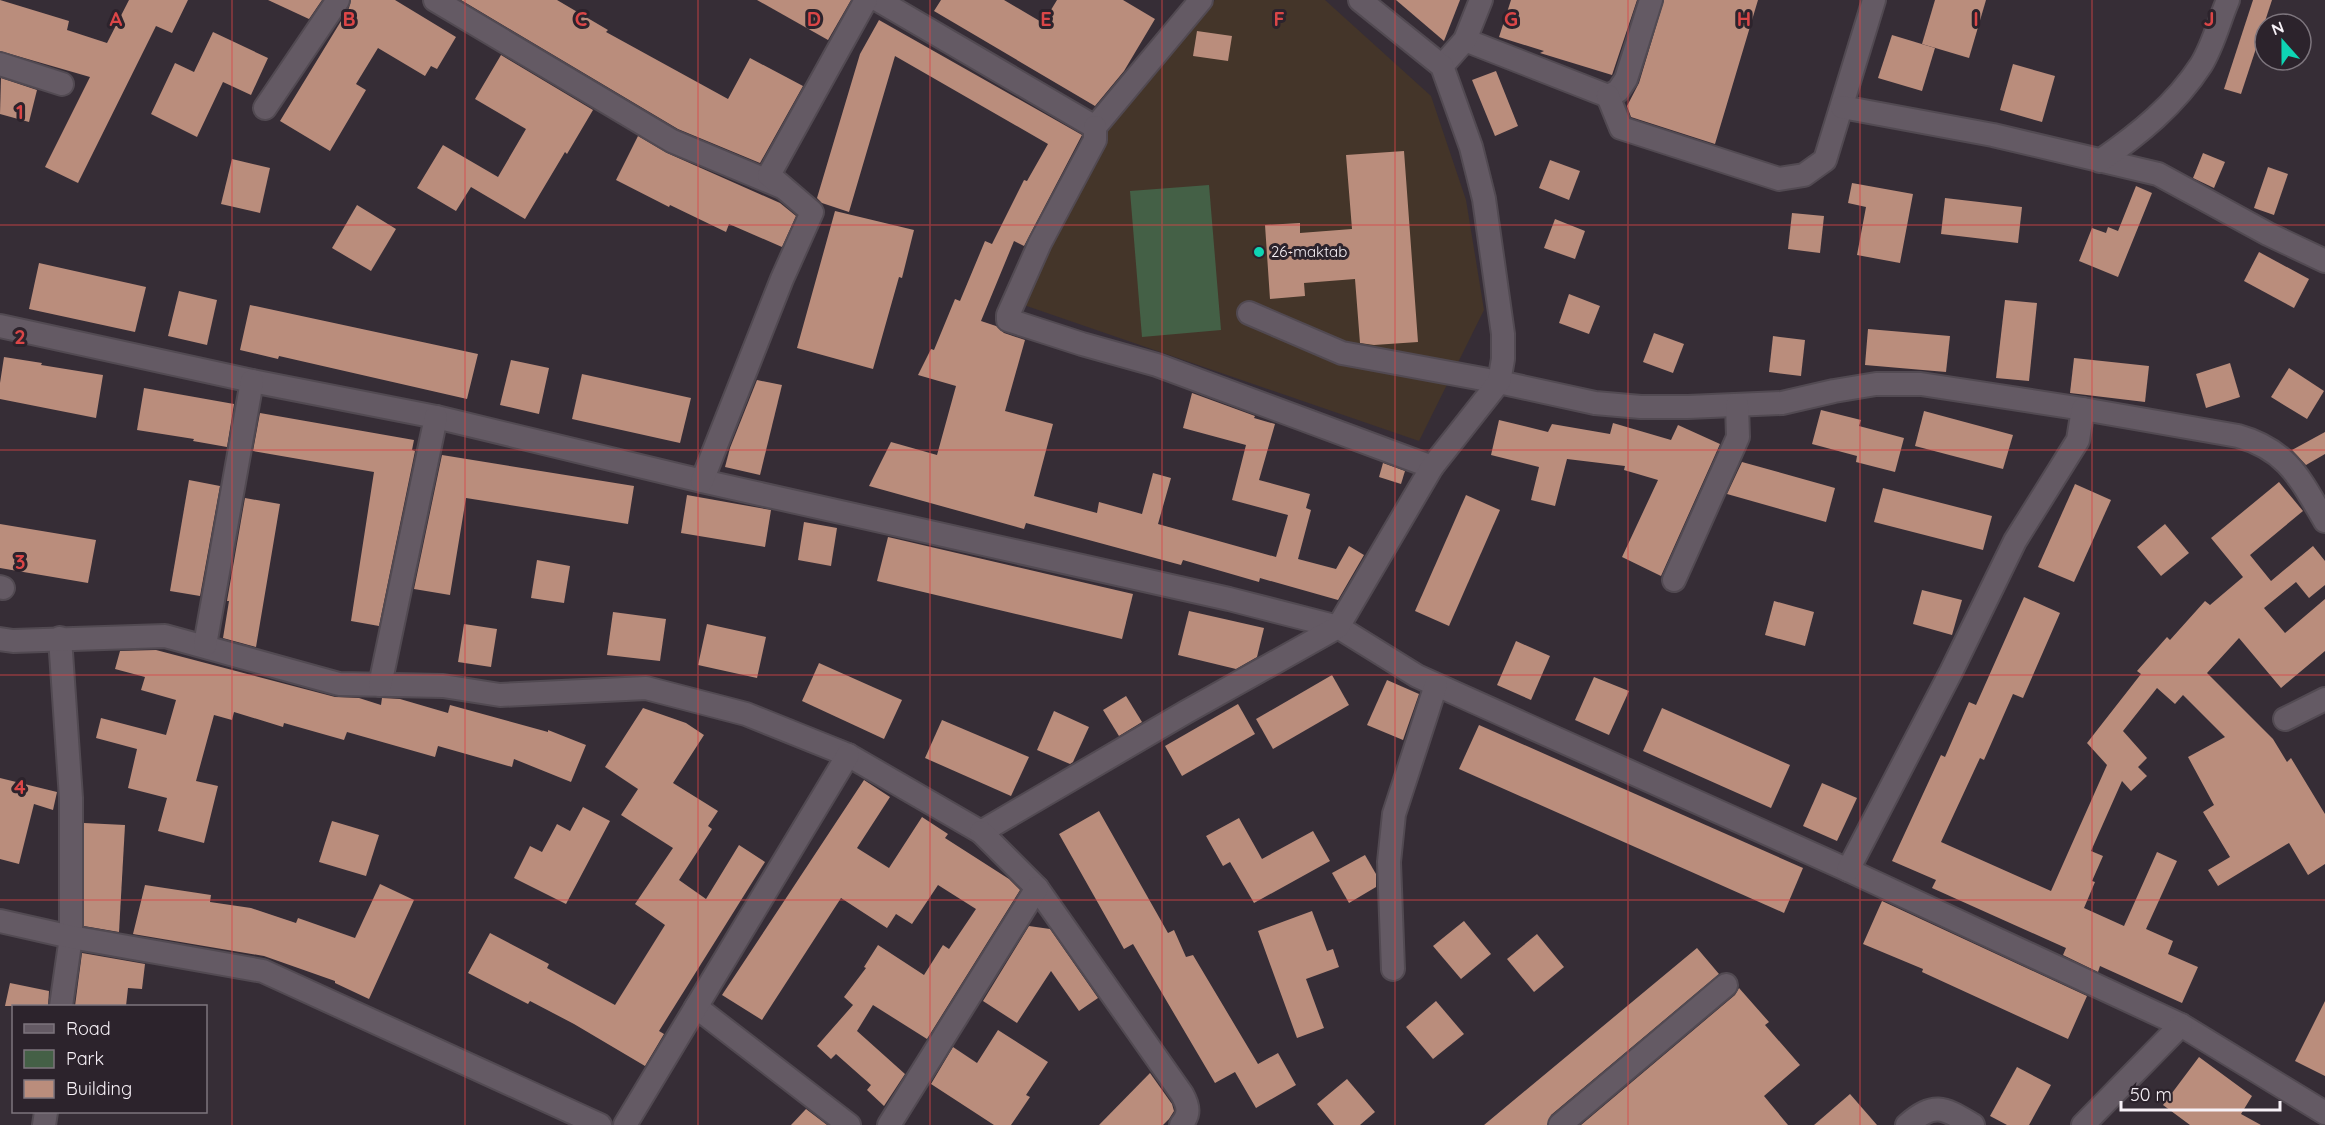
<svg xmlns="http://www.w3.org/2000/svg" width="2325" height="1125" viewBox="0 0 2325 1125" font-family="Quicksand,sans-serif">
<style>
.education{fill:#443529}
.green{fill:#446046}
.building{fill:#ba8d7c}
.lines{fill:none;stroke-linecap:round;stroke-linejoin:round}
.minor-casing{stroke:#524a52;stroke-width:26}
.minor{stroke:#645a64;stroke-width:22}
.grid{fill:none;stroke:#db4647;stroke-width:1.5;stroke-opacity:0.55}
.poi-dot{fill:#0ed5b4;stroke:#2c232c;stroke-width:2}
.labels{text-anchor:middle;stroke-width:6;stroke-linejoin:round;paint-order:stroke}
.poi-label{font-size:15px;fill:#f7f1f7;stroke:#2c232c;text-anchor:start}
.grid-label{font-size:20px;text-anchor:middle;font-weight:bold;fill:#db4647;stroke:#2c232c;stroke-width:6;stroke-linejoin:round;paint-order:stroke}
</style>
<rect width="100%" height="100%" fill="#362d36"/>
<polygon class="education" points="1215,0 1325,0 1431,96 1466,200 1484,310 1419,441 1018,303 1105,132"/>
<polygon class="green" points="1209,185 1221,330 1142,337 1130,191"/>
<g class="building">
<polygon points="0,0 69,21 67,30 107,43 129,0 188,0 172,33 156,26 78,183 45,167 90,77 0,51"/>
<polygon points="268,0 322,0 309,19"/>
<polygon points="351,0 395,0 456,37 437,69 431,66 425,76 378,48 356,84 366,90 330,151 280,121 349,8"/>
<polygon points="461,0 557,0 608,30 606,32 728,99 750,58 803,86 760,163 678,129"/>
<polygon points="757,0 851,0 828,40"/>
<polygon points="941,0 1004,0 1043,23 1057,0 1123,0 1155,19 1124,71 1095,106 934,11"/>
<polygon points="1396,0 1460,0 1444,41"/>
<polygon points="1511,0 1637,0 1612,75 1540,53 1544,51 1499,37"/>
<polygon points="1664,0 1758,0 1715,144 1631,117 1627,106 1639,83"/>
<polygon points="1935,0 1986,0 1969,58 1922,44"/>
<polygon points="2253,0 2272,0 2241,94 2224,89"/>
<polygon points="879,20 1082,135 1024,246 1014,241 981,321 996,326 1004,333 1025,340 1005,411 1053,424 1034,496 1097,513 1099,502 1142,514 1153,473 1171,478 1158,524 1276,557 1288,515 1232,500 1246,445 1183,428 1192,393 1255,416 1254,418 1275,424 1259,480 1310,494 1306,508 1311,510 1298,559 1336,569 1349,546 1364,555 1338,600 1260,578 1259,582 1183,560 1181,565 1026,523 1024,529 869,486 891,442 937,455 956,386 918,375 931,349 934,350 955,299 960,301 985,241 992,244 1024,180 1027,181 1048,144 895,56 849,212 822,203 817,198 860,54"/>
<polygon points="1197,31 1232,36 1228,61 1193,56"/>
<polygon points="213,32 268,58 251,95 223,82 197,137 151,114 175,63 194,72"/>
<polygon points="1892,35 1935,48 1922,91 1878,78"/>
<polygon points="501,55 593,110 567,154 565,152 525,219 471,187 456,211 417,188 443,145 498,177 526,129 475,99"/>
<polygon points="2013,64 2055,76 2042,122 2000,110"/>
<polygon points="1496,71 1518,126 1495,136 1472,80"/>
<polygon points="1,78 37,90 29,122 0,114"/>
<polygon points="638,136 667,153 780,203 796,216 782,247 729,224 726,232 670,205 669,207 616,180"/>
<polygon points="1404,151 1418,342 1374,345 1360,343 1355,279 1304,283 1305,296 1270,299 1265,225 1300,223 1300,233 1352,229 1346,155"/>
<polygon points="2203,153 2225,162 2214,188 2193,178"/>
<polygon points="232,159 270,168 260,213 221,204"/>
<polygon points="1550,160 1580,171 1569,200 1539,188"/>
<polygon points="2268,167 2288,174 2274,215 2254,208"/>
<polygon points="1852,183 1913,194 1900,263 1857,255 1866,207 1848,203"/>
<polygon points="2136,186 2152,193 2118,277 2079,261 2092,228 2106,233 2108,227 2118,231"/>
<polygon points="1945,198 2022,207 2018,243 1941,234"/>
<polygon points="357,205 396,229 371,271 332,248"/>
<polygon points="835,211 914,230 902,278 899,277 873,369 797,348"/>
<polygon points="1792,213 1824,216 1820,253 1788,249"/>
<polygon points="1555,219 1585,231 1575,259 1544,248"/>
<polygon points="2259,252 2309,279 2294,308 2244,281"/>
<polygon points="39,263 146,287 135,332 29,309"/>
<polygon points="179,291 217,300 207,345 168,336"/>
<polygon points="1569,294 1600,306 1589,334 1559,323"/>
<polygon points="2005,300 2037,303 2029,381 1996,378"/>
<polygon points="250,305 478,354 467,399 279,356 278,359 240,350"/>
<polygon points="1868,329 1950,336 1946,372 1865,365"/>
<polygon points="1654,333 1684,344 1673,373 1643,362"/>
<polygon points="1773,336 1805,340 1801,376 1769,372"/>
<polygon points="4,357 42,363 41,365 103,375 96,418 0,399 0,383"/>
<polygon points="2074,358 2149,366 2145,402 2070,393"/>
<polygon points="511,360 549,368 539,414 500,405"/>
<polygon points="2230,363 2240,397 2206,408 2196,374"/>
<polygon points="2289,368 2324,391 2307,419 2271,397"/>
<polygon points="582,374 691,398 680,443 572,419"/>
<polygon points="757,380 782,385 760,475 725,467 730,448"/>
<polygon points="144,388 234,404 227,447 193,441 194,439 137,430"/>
<polygon points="1821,410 1861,420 1859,426 1904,438 1895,472 1856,462 1857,456 1812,444"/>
<polygon points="1924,411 2013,435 2003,469 1915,446"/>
<polygon points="260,413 414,440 412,450 415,451 379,626 351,621 374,472 253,451"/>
<polygon points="1499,420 1548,432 1552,424 1610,434 1613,423 1671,440 1678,425 1720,444 1661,576 1622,557 1658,480 1624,470 1625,466 1567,459 1555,506 1531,500 1539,467 1491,455"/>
<polygon points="2325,432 2325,454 2306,465 2292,450"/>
<polygon points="442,455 634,486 628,524 466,498 450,595 414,589"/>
<polygon points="1742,462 1835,488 1826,522 1727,494"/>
<polygon points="1383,463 1405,471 1401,484 1379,477"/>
<polygon points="189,480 220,486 200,596 170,591"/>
<polygon points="2279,482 2303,511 2250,555 2271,581 2313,546 2325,561 2325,585 2309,598 2296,582 2264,608 2285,633 2325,599 2325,651 2281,688 2239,638 2207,673 2273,739 2287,762 2291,758 2325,814 2325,864 2308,875 2289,843 2218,886 2208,870 2230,857 2203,812 2214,805 2188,757 2225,737 2183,695 2175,704 2157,688 2123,731 2147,758 2138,767 2147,776 2131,791 2122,781 2091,851 2103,856 2092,881 2095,882 2084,908 2124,926 2157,852 2177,861 2146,929 2173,941 2168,954 2198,967 2182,1003 2100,966 2098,972 2063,955 2066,948 1932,888 1936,880 1892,861 1941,755 1945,757 1969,702 1976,705 2024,597 2060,613 2023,698 2013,694 1984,760 1980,758 1941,842 2051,891 2107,765 2087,743 2141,674 2137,671 2167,637 2170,640 2205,601 2210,605 2243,577 2211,538"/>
<polygon points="2075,484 2111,500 2074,582 2038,567"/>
<polygon points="1883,488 1992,516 1983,550 1874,522"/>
<polygon points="687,495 771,510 765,547 681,533"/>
<polygon points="1466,495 1500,510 1449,626 1415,611"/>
<polygon points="245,498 280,504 256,647 223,638 229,601 227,601"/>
<polygon points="804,522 837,528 831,566 798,560"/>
<polygon points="0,524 96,540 88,583 0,568"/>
<polygon points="2165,524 2189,553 2161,576 2137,547"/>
<polygon points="888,537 1133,594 1122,639 877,581"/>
<polygon points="537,560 570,566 564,603 531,598"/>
<polygon points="1922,590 1962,600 1952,635 1913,624"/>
<polygon points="1774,601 1814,612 1805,646 1765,635"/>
<polygon points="1189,611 1264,628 1257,657 1236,669 1178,655"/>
<polygon points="613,612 666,619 660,661 607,655"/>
<polygon points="464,624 497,629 491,667 458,662"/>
<polygon points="707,624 766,637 757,678 698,665"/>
<polygon points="1516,641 1550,656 1531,700 1497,685"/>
<polygon points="156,650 335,697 359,698 381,705 382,698 400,699 448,713 450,705 548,732 548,730 586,745 571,782 514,759 512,767 438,746 435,757 347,732 344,740 284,723 283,727 234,712 232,720 214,715 196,781 218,786 204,843 158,831 167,798 128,788 137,749 96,738 101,718 166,735 176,700 141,690 145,677 115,669 120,651"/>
<polygon points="819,663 902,700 884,739 802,701"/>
<polygon points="1332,675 1349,705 1273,749 1256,719"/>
<polygon points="1594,677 1629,691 1609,735 1575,720"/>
<polygon points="1387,680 1419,694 1403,740 1367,725"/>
<polygon points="1126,696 1142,722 1119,736 1103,710"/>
<polygon points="1238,704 1255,734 1182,776 1165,746"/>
<polygon points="643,708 686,723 704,735 673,783 718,811 708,826 712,829 679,880 706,899 739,845 765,862 659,1031 664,1034 645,1066 574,1024 530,1001 528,1004 468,973 490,933 549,964 547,968 615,1005 665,925 635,904 673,848 621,815 638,789 605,767"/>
<polygon points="1662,708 1790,765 1771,808 1643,751"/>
<polygon points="1054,711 1089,727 1073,762 1070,764 1037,750"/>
<polygon points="942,720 1029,757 1011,796 925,758"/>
<polygon points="1479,725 1803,868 1784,913 1459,769"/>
<polygon points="0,778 57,792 53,810 34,804 19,864 0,859"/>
<polygon points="864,780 890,797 857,848 889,868 922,817 948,834 945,838 1009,879 1020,890 927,1039 873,1005 857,1031 905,1074 884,1106 867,1090 871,1085 836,1054 831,1059 817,1046 853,1005 844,997 866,968 864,967 878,945 924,975 943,945 949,949 976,909 938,885 912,924 896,914 887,928 841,898 762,1020 722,995"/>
<polygon points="1822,783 1857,798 1837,841 1803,826"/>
<polygon points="583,807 610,821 566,904 514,878 530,846 542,852 557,824 570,831"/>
<polygon points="1099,811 1168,933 1174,930 1186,957 1193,955 1258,1064 1278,1053 1296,1085 1256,1108 1235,1072 1215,1083 1133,944 1124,949 1059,834"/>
<polygon points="1239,818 1262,859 1313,831 1330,861 1254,903 1230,862 1223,866 1206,836"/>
<polygon points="332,821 379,835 366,876 319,862"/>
<polygon points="84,823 125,825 119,932 84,926"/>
<polygon points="1365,855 1376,874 1376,887 1349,903 1332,873"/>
<polygon points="380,884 414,900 369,999 335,983 335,981 264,956 133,934 145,885 211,895 210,902 251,908 296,923 298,918 355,938"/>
<polygon points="1882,901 2087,996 2068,1039 1922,972 1923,969 1863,944"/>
<polygon points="1312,911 1327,951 1333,949 1339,967 1306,979 1324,1028 1297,1038 1258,931"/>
<polygon points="1464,921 1491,954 1461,979 1433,946"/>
<polygon points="1029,926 1050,929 1098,998 1079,1011 1051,971 1017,1023 983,1001"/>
<polygon points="1537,934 1564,967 1534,992 1507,959"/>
<polygon points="1697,948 1719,974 1551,1115 1547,1125 1484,1125"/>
<polygon points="82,953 145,964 142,989 128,988 126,1006 75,1006"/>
<polygon points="10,983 49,991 48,1006 5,1006"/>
<polygon points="1739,988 1769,1022 1765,1025 1800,1065 1764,1096 1788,1125 1581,1125 1735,995"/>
<polygon points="1436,1001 1464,1034 1433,1059 1406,1027"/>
<polygon points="2325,1001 2325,1076 2295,1061"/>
<polygon points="998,1030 1048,1062 1026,1095 1030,1097 1011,1125 994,1125 931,1084 953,1047 977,1063"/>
<polygon points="2199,1057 2252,1096 2241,1114 2261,1125 2190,1125 2163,1105"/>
<polygon points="2017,1067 2051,1085 2029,1125 2007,1125 1990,1116"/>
<polygon points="1150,1073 1172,1104 1174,1111 1169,1119 1163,1125 1099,1125"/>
<polygon points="1347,1079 1375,1112 1360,1125 1334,1125 1317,1104"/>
<polygon points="1850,1094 1877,1125 1814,1125"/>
<polygon points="806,1109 827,1125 791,1125"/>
</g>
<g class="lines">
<defs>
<g id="minor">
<polyline points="435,0 672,141 782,187"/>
<polyline points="878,0 1095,127 1201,0"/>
<polyline points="1465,40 1608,96 1618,91 1626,79 1651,0"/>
<polyline points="0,64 62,84"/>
<polyline points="1442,66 1465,40 1481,0"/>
<polyline points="1608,96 1621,128 1779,179 1804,175 1825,160 1874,0"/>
<polyline points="1842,107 1993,135 2158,174 2268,234 2325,261"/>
<polyline points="265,108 338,0"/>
<polyline points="1095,127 1095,140 1040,243 1008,315 1008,320 1082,344 1157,365 1432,467"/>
<path d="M2100,161c39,-27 75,-56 101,-96 12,-19 18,-44 27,-65"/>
<path d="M1249,313l93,40 157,29 96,21 46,4h47l94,-4 52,-12 42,-7h45l162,25 155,27c50,14 62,43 87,85"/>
<polyline points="0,326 252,381 436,417 702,481 1229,599 1338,627 1417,676 1848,870 2181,1025 2325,1113"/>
<polyline points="702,481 782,279 812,212 769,175 866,0"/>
<polyline points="1674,580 1738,437 1737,405"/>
<polyline points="0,587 3,588"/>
<polyline points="60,638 71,798 71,937 61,1006"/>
<polyline points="0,639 13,641 165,636 339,684 443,686 500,695 646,688 746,714 848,755 981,832 1186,712 1338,627 1432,467 1499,382 1503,359 1503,334 1484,199 1471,147 1442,66 1360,0"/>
<polyline points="205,645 252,381"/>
<polyline points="380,685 436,417"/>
<polyline points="2285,719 2325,699"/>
<path d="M981,832l56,56 145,206c7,13 8,20 -1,31"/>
<polyline points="1848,870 1951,672 2015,541 2078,440 2083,409"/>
<polyline points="0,921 71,937 263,971 600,1125"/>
<polyline points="1393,969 1389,862 1394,814 1436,685"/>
<polyline points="696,1007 849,1125"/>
<polyline points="44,1125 46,1112"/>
<polyline points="625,1125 848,755"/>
<polyline points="889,1125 1037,888"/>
<polyline points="1560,1125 1726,985"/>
<path d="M1907,1125c28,-24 37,-17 66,0"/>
<polyline points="2083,1125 2181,1025"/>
</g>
</defs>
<use href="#minor" class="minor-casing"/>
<use href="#minor" class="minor"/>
</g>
<path class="grid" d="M232,0v1125M465,0v1125M698,0v1125M930,0v1125M1162,0v1125M1395,0v1125M1628,0v1125M1860,0v1125M2092,0v1125M0,225h2325M0,450h2325M0,675h2325M0,900h2325"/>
<circle class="poi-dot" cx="1259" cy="252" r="6"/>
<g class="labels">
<g class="poi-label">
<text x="1271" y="257">26-maktab</text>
</g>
</g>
<g class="grid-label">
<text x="116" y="26">A</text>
<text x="349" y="26">B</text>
<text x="581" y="26">C</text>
<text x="814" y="26">D</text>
<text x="1046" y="26">E</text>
<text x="1279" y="26">F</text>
<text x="1511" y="26">G</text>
<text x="1744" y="26">H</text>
<text x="1976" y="26">I</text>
<text x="2209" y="26">J</text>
<text x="20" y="119">1</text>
<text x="20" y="344">2</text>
<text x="20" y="569">3</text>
<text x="20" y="794">4</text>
</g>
<rect x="12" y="1005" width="195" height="108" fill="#2c232c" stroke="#7d757d" stroke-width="1.5"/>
<rect x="24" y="1024" width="30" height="9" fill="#645a64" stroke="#7d757d" stroke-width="1.5"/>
<text x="66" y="1035" font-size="18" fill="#f7f1f7">Road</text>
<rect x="24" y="1050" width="30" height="18" fill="#446046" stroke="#7d757d" stroke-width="1.5"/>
<text x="66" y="1065" font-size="18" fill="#f7f1f7">Park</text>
<rect x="24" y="1080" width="30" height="18" fill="#ba8d7c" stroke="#7d757d" stroke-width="1.5"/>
<text x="66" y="1095" font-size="18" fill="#f7f1f7">Building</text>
<g transform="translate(2283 42) rotate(339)"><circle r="28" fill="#2c232c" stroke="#7d757d" stroke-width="1.5"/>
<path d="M0-4.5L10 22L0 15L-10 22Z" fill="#0ed5b4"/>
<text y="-9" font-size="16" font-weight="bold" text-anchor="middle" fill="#f7f1f7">N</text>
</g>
<path d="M2121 1101v9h159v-9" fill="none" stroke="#f7f1f7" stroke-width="3"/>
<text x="2130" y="1101" font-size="18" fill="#f7f1f7" stroke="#2c232c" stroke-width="4.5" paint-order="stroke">50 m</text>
</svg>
